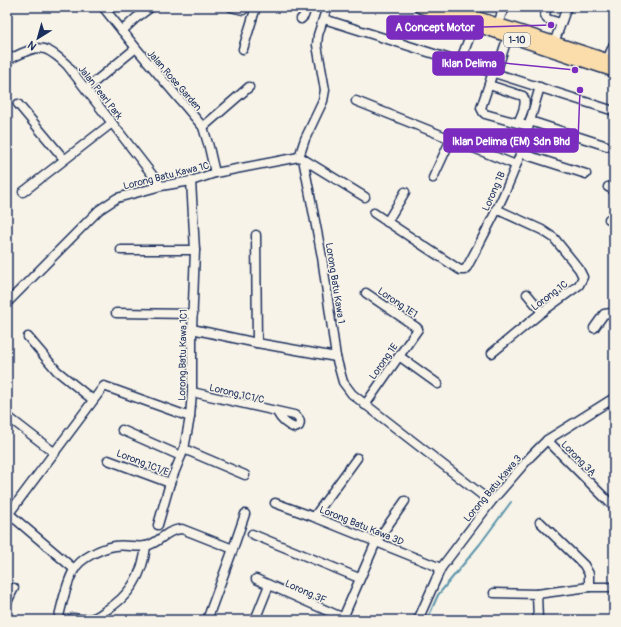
<svg xmlns="http://www.w3.org/2000/svg" width="621" height="627" viewBox="0 0 621 627" font-family="Pangolin,sans-serif">
<style>
.lines{fill:none;stroke-linecap:round;stroke-linejoin:round}
.stream{stroke:#5e96ac;stroke-width:2}
.minor-casing{stroke:#1b2f5e;stroke-width:11}
.highway-casing{stroke:#1b2f5e;stroke-width:14}
.minor{stroke:#f7f3e8;stroke-width:8}
.highway{stroke:#faddab;stroke-width:11}
.labels{text-anchor:middle;stroke-width:3;stroke-linejoin:round;paint-order:stroke}
.shield{fill:#f7f3e8;stroke:#5d6a87;stroke-width:1}
.shield-label{font-size:9px;font-weight:bold;fill:#1b2f5e}
.street-label{font-size:10px;fill:#1b2f5e;stroke:#f7f3e8}
.leader{fill:none;stroke:#7b2cbf;stroke-width:1.5}
.callout-dot{fill:#7b2cbf;stroke:#f7f3e8;stroke-width:1.5}
.callout{fill:#7b2cbf;stroke:#7b2cbf;stroke-width:1.5}
.callout-label{font-size:11px;text-anchor:middle;font-weight:bold;fill:#fff}
</style>
<rect width="100%" height="100%" fill="#f7f3e8"/>
<filter id="ink" filterUnits="userSpaceOnUse"><feTurbulence type="fractalNoise" baseFrequency=".025" numOctaves="2"/><feDisplacementMap in="SourceGraphic" scale="8" xChannelSelector="R" yChannelSelector="G"/><feConvolveMatrix kernelMatrix="1 2 1 2 8 2 1 2 1" color-interpolation-filters="sRGB"/></filter>
<g filter="url(#ink)">
<g class="lines">
<polyline class="stream" points="427,620 438,595 480,544 511,502"/>
<defs>
<g id="minor">
<polyline points="103,7 136,48 203,127 209,147 215,173"/>
<polyline points="231,7 243,10"/>
<polyline points="327,7 318,35 317,45 325,90 323,101 305,139 299,157 303,159 322,257 336,357 343,382 352,394 491,502"/>
<polyline points="547,7 545,15 547,19 561,23"/>
<polyline points="301,19 304,16 307,7"/>
<polyline points="324,19 614,111"/>
<polyline points="498,25 501,15 506,7"/>
<polyline points="122,31 136,18 151,7"/>
<polyline points="554,43 567,7"/>
<polyline points="243,49 256,7"/>
<path d="M7,60c30,-13 34,-20 60,5l94,121"/>
<polyline points="607,60 614,44"/>
<polyline points="460,62 474,25"/>
<polyline points="493,72 481,108 483,112 485,114 528,126"/>
<polyline points="496,73 508,36"/>
<path d="M489,85l34,11c5,7 -2,20 -5,27"/>
<polyline points="86,89 136,48"/>
<polyline points="356,101 516,165"/>
<polyline points="18,104 64,159"/>
<polyline points="530,121 607,146"/>
<polyline points="203,127 249,87"/>
<polyline points="520,153 586,174"/>
<polyline points="303,159 365,197"/>
<polyline points="433,178 451,139"/>
<polyline points="608,187 614,190"/>
<polyline points="23,192 112,123"/>
<path d="M374,213l86,57h4l3,-3c20,-37 40,-75 54,-115 7,-21 12,-43 19,-65"/>
<polyline points="609,219 614,221"/>
<polyline points="387,222 405,192"/>
<polyline points="256,235 257,343"/>
<polyline points="121,250 195,250"/>
<polyline points="527,294 542,312"/>
<polyline points="7,303 99,210 117,198 161,186 191,181 215,173 299,157"/>
<polyline points="116,313 193,314"/>
<polyline points="594,328 604,314 611,313 614,315"/>
<polyline points="192,329 257,343 336,357"/>
<polyline points="28,337 57,371 93,400"/>
<polyline points="492,353 542,312 579,285 583,277 579,269 554,238 542,230 496,209"/>
<polyline points="399,356 438,384"/>
<path d="M192,392l102,23c5,2 7,6 5,11l-4,2c-8,-3 -14,-8 -18,-16"/>
<polyline points="365,405 418,329 416,327 366,293"/>
<polyline points="7,416 55,453"/>
<polyline points="122,430 181,456"/>
<polyline points="547,440 614,507"/>
<polyline points="184,449 245,475"/>
<polyline points="108,460 170,483"/>
<polyline points="275,503 314,517 441,568"/>
<polyline points="7,512 74,569"/>
<polyline points="7,516 104,386 190,417"/>
<polyline points="314,517 357,458"/>
<polyline points="540,522 584,565 589,574 589,587"/>
<polyline points="158,525 170,483 184,449 190,417 192,392 192,329 195,250 191,181"/>
<polyline points="252,534 359,578"/>
<polyline points="256,579 348,620"/>
<polyline points="494,593 537,594 589,587 614,587"/>
<polyline points="537,594 538,620"/>
<polyline points="7,602 14,588"/>
<polyline points="343,618 376,542 405,501"/>
<path d="M58,620c4,-15 8,-37 16,-50 6,-12 28,-22 41,-24 10,-2 21,2 31,0 14,-3 19,-16 36,-17l51,20 12,-35"/>
<path d="M70,620l3,-2c4,0 10,2 15,1 6,0 12,-4 17,-8 25,-15 38,-36 41,-65"/>
<polyline points="207,620 233,549"/>
<polyline points="255,620 269,585"/>
<polyline points="418,620 441,568 491,502 531,456 547,440 614,398"/>
</g>
<g id="highway">
<polyline points="420,7 614,71"/>
<polyline points="445,7 614,62"/>
</g>
</defs>
<use href="#minor" class="minor-casing"/>
<use href="#highway" class="highway-casing"/>
<use href="#minor" class="minor"/>
<use href="#highway" class="highway"/>
</g>
</g>
<g class="labels">
<rect class="shield" x="504" y="33" width="26" height="14" rx="3"/>
<g class="shield-label">
<text x="517" y="43">1-10</text>
</g>
<g class="street-label">
<text transform="translate(175 80) rotate(49)" y="4">Jalan Rose Garden</text>
<text transform="translate(101 92) rotate(52)" y="4">Jalan Pearl Park</text>
<text transform="translate(166 175) rotate(-14)" y="4">Lorong Batu Kawa 1C</text>
<text transform="translate(493 191) rotate(-66)" y="4">Lorong 1B</text>
<text transform="translate(336 283) rotate(81)" y="4">Lorong Batu Kawa 1</text>
<text transform="translate(549 295) rotate(-37)" y="4">Lorong 1C</text>
<text transform="translate(398 302) rotate(34)" y="4">Lorong 1E1</text>
<text transform="translate(182 355) rotate(-89)" y="4">Lorong Batu Kawa 1C1</text>
<text transform="translate(383 361) rotate(-55)" y="4">Lorong 1E</text>
<text transform="translate(237 393) rotate(13)" y="4">Lorong 1C1/C</text>
<text transform="translate(579 458) rotate(45)" y="4">Lorong 3A</text>
<text transform="translate(143 462) rotate(21)" y="4">Lorong 1C1/E</text>
<text transform="translate(492 488) rotate(-50)" y="4">Lorong Batu Kawa 3</text>
<text transform="translate(362 525) rotate(22)" y="4">Lorong Batu Kawa 3D</text>
<text transform="translate(306 591) rotate(24)" y="4">Lorong 3F</text>
</g>
</g>
<path class="leader" d="M551 25L483 27M575 70L504 63M580 90L578 141"/>
<g class="callout-dot">
<circle cx="551" cy="25" r="4"/>
<circle cx="575" cy="70" r="4"/>
<circle cx="580" cy="90" r="4"/>
</g>
<g class="callout">
<rect x="387" y="16" width="96" height="23" rx="4"/>
<rect x="433" y="52" width="71" height="23" rx="4"/>
<rect x="444" y="129" width="134" height="23" rx="4"/>
</g>
<g class="callout-label">
<text x="435" y="31">A Concept Motor</text>
<text x="469" y="67">Iklan Delima</text>
<text x="511" y="145">Iklan Delima (EM) Sdn Bhd</text>
</g>
<rect width="621" height="627" fill="none" stroke="#f7f3e8" stroke-width="24"/>
<rect x="12" y="12" width="597" height="603" fill="none" stroke="#1b2f5e" stroke-width="1.5" filter="url(#ink)"/>
<g transform="translate(38 38) rotate(217)" stroke="#f7f3e8" stroke-width="3" paint-order="stroke">
<path d="M0-3L7 15L0 10L-7 15Z" fill="#1b2f5e"/>
<text y="-6" font-size="11" font-weight="bold" text-anchor="middle" fill="#1b2f5e">N</text>
</g>
</svg>
